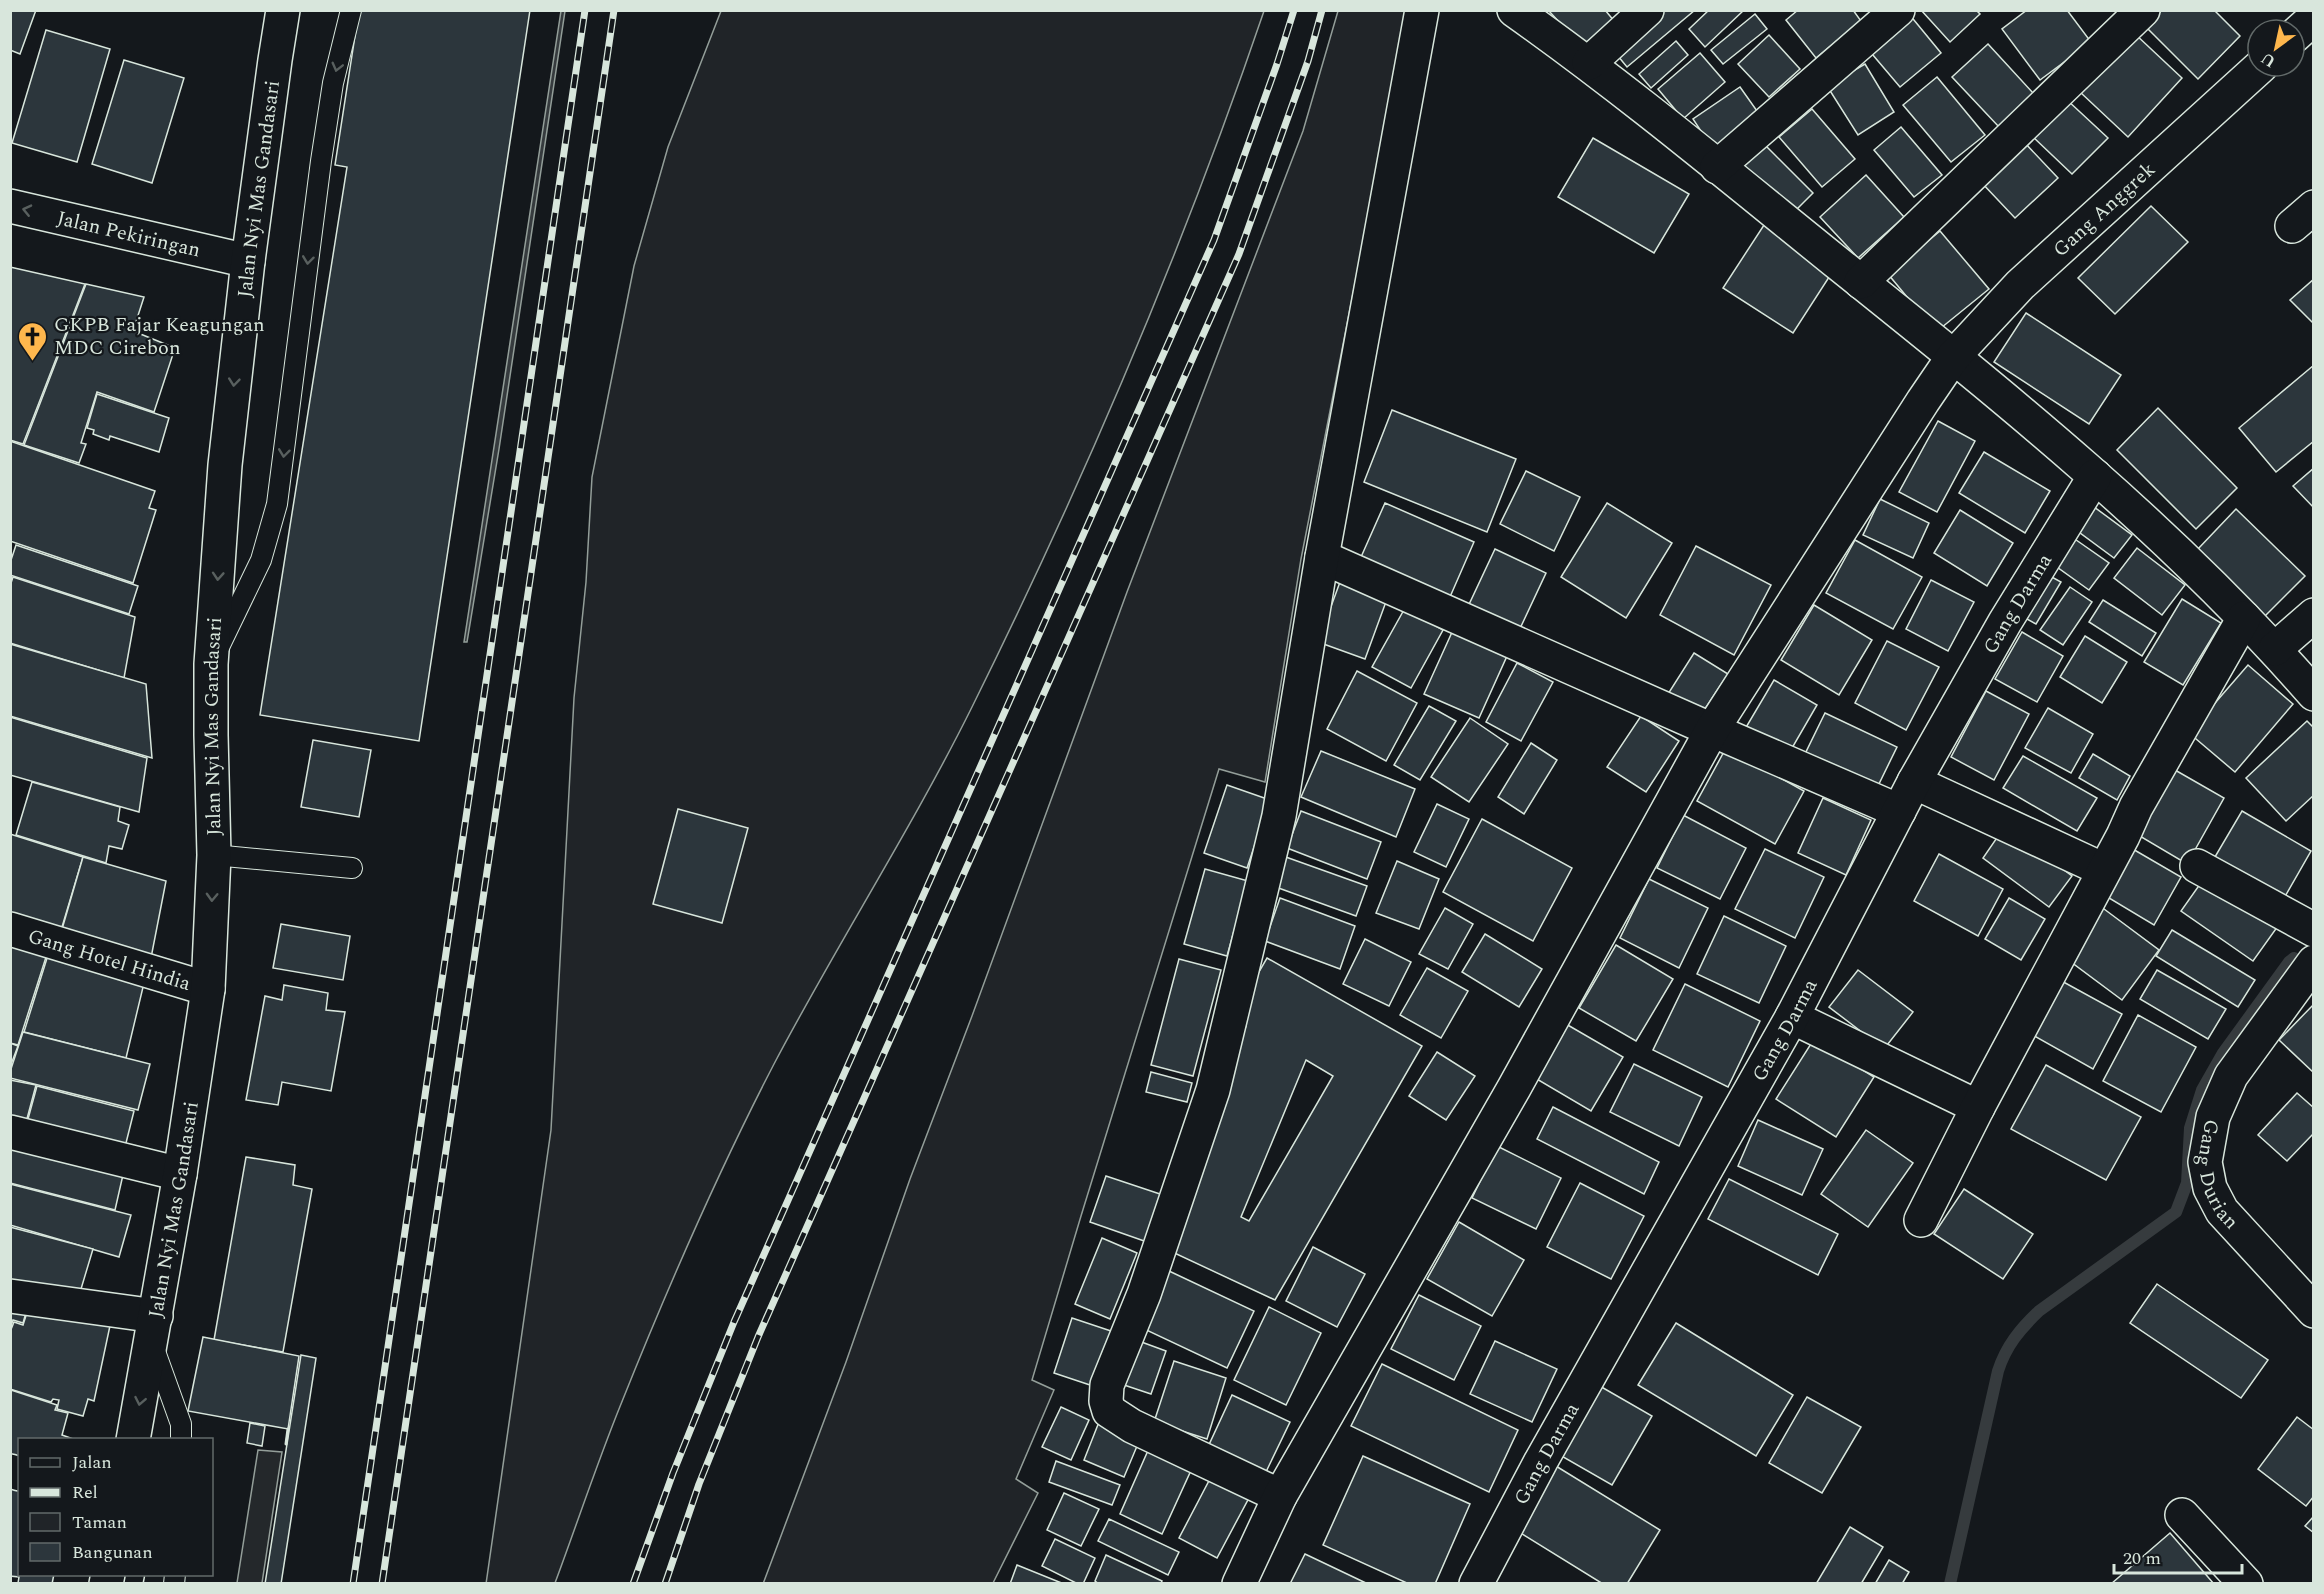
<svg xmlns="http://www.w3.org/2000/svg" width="2324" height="1594" viewBox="0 0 2324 1594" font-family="Spectral,serif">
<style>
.green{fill:#202428;stroke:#939e99;stroke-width:1.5}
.parking{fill:#24282b;stroke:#939e99;stroke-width:1.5}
.water{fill:#363b3e;stroke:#939e99;stroke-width:1.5}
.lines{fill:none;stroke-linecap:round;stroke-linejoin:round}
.stream{stroke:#363b3e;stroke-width:12}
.building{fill:#2c363c;stroke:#d8e6dc;stroke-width:1.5;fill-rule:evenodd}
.service-casing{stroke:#d8e6dc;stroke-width:22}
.minor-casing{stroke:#d8e6dc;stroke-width:36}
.secondary-casing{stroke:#d8e6dc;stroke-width:36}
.service{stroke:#14181c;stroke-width:20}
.minor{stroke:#14181c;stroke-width:33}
.secondary{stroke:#14181c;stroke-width:33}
.rail-casing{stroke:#d8e6dc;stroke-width:7}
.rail{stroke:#14181c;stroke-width:4.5;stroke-dasharray:14;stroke-linecap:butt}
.fence{stroke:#d8e6dc;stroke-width:1.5;stroke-dasharray:8 3;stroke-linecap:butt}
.wall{stroke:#d8e6dc;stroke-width:3}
.oneway{stroke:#59605f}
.labels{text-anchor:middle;stroke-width:4.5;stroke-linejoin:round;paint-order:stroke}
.street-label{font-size:20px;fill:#d8e6dc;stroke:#14181c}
.poi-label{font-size:20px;fill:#d8e6dc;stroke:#14181c;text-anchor:start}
</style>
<rect width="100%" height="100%" fill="#14181c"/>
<g class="green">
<path d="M721,11h543c-81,238 -180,470 -292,696 -60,121 -135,237 -198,357 -57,110 -107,225 -153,340 -24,59 -44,120 -66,179l-69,1 65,-454 23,-432 12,-116 6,-105 42,-211 34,-119z"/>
<polygon points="1338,11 1415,11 1395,79 1301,559 1265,782 1219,769 1081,1216 1032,1380 1054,1390 1016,1479 1038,1493 993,1583 763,1584 846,1362 910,1179 972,1016 1127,592 1303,131"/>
</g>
<polygon class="parking" points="258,1450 282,1452 262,1583 237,1583"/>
<polygon class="water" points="561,11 565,11 499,449 467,642 464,642"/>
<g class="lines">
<path class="stream" d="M1950,1584l48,-213c8,-25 22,-42 41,-60l137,-99 11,-29 3,-55 12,-38 21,-37 66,-91 5,-4"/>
</g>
<g class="building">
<polygon points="10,10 36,10 20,54 10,50"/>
<polygon points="359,10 530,10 419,741 260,715 347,167 335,165"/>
<polygon points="1548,10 1605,10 1615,22 1585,50"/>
<polygon points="1661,10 1695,10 1627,67 1613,50"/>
<polygon points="1709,10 1744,10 1705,47 1689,29"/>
<polygon points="1798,10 1853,10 1861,21 1816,58 1786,20"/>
<polygon points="1921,10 1976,10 1980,14 1950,42"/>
<polygon points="2027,10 2067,10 2091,42 2040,80 2002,29"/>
<polygon points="2162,10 2214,10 2240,36 2198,79 2146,27"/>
<polygon points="1755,14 1767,29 1723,64 1711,50"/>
<polygon points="1909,14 1941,53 1900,87 1867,48"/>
<polygon points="46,30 110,49 77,162 12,143"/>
<polygon points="2134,33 2182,78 2128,137 2080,92"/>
<polygon points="1769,35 1800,69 1769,97 1738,64"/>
<polygon points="1676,41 1688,55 1651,88 1639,74"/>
<polygon points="1988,44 2034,94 1999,127 1952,77"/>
<polygon points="1700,53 1725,82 1683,119 1658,89"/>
<polygon points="124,60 184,78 152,183 92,164"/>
<polygon points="1865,64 1894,112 1858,135 1827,86"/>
<polygon points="1937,77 1985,135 1951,162 1903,105"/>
<polygon points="1740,87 1762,118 1714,151 1693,119"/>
<polygon points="2066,99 2108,138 2072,174 2031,135"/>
<polygon points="1812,109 1855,159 1822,187 1779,137"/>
<polygon points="1901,127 1942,175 1914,197 1874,150"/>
<polygon points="1757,137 1813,193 1791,215 1736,159"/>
<polygon points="1593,138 1689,194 1654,253 1558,197"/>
<polygon points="2024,142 2058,178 2015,218 1981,182"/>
<polygon points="1866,175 1904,217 1858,258 1820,217"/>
<polygon points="2151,206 2188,242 2115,314 2078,278"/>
<polygon points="1764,225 1833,271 1793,333 1723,288"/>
<polygon points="1940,231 1989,289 1936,332 1888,274"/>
<polygon points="10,267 85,284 23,444 10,440"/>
<polygon points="2314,279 2314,324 2290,300"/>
<polygon points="86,284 144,297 133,331 175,348 154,412 97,392 81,443 86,444 79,463 24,445"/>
<polygon points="2026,313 2121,375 2089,424 1994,362"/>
<polygon points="2314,365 2314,441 2276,472 2239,428"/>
<polygon points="97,394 169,418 159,452 110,436 109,440 93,434 94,430 87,428"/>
<polygon points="2158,408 2237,488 2196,529 2117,450"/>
<polygon points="1392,410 1516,459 1487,532 1364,482"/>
<polygon points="1938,421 1975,441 1937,512 1899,492"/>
<polygon points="10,441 155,491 149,508 156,510 133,583 10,541"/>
<polygon points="1984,452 2050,491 2025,533 1959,493"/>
<polygon points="2314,468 2314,508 2293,486"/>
<polygon points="1526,471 1580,497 1554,551 1500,524"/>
<polygon points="1880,499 1929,523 1913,558 1863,535"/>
<polygon points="2086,501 2132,535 2114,558 2068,524"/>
<polygon points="1385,503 1474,542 1446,606 1357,566"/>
<polygon points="1607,503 1672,543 1626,618 1561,577"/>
<polygon points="2236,509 2305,576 2265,616 2197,550"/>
<polygon points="1960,510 2013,543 1987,586 1934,553"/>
<polygon points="2069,535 2109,563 2089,590 2050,562"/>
<polygon points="1855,540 1922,577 1893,629 1826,593"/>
<polygon points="16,545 138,586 129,614 10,575 10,563"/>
<polygon points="1696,546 1771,585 1734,655 1660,615"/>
<polygon points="2137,548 2185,585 2162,615 2114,578"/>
<polygon points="1495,549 1546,573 1516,637 1465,613"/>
<polygon points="2039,570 2061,582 2036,624 2014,612"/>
<polygon points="13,577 135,617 124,678 10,643 10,586"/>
<polygon points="1931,580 1974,602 1948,651 1906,629"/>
<polygon points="1340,582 1387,599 1365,659 1318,642"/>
<polygon points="2070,587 2092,602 2063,645 2040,630"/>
<polygon points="2182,599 2221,623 2183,685 2144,662"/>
<polygon points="2103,600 2156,633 2142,656 2089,622"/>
<polygon points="1814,605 1872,640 1839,695 1781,660"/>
<polygon points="1405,608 1443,630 1411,688 1372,667"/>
<polygon points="1453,630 1507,656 1479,718 1424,694"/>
<polygon points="2022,632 2063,656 2037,702 1995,679"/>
<polygon points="2085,636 2127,662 2102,703 2060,677"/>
<polygon points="1887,641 1939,667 1906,730 1855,703"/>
<polygon points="10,644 146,684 152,758 10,716"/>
<polygon points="1694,653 1728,674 1701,715 1668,694"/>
<polygon points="1517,663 1553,682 1521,741 1486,722"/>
<polygon points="2248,665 2293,704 2235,772 2189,733"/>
<polygon points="1357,671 1417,703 1386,761 1327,729"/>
<polygon points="1774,680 1817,705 1788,755 1745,729"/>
<polygon points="1986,691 2029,714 1994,780 1951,757"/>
<polygon points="1429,706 1456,721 1420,780 1394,765"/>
<polygon points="2048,708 2093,734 2071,773 2025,748"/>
<polygon points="1825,713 1897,747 1875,792 1803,758"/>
<polygon points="1641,716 1679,741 1646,792 1607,767"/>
<polygon points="10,717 147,758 139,812 10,775"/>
<polygon points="1470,718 1508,744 1469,802 1431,777"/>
<polygon points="2307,721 2314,728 2314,795 2286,821 2246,778"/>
<polygon points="313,740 371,750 359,817 301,807"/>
<polygon points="1531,743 1557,760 1524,814 1498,797"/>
<polygon points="1726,748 1804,791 1775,844 1697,801"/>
<polygon points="1321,751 1415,789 1396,837 1301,797"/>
<polygon points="2093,754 2130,776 2117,800 2079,778"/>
<polygon points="2023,756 2097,798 2077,831 2003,788"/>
<polygon points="2175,770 2224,798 2187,864 2138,835"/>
<polygon points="32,782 120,807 118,821 129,825 122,849 109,846 106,863 16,835"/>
<polygon points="1227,785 1270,800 1247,868 1204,853"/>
<polygon points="1823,798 1871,820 1846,875 1798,853"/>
<polygon points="1437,804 1469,819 1446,867 1414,852"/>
<polygon points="678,809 748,828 722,923 653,904"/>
<polygon points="1301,811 1381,842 1367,879 1287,848"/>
<polygon points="2242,811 2311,851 2279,907 2209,867"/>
<polygon points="1683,815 1746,848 1720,899 1657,868"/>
<polygon points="1482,819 1572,868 1533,941 1443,892"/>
<polygon points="2005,826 2072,876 2049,907 1983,858"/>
<polygon points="10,834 83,857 59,937 10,922"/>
<polygon points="2131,848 2181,877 2154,925 2104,895"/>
<polygon points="1765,849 1824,877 1795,938 1735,909"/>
<polygon points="1939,854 2003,889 1978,936 1914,901"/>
<polygon points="1283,856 1367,886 1356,916 1273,886"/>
<polygon points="83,857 166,881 150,963 60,936"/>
<polygon points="1397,861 1439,879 1419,929 1376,913"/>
<polygon points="1205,869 1248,881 1227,956 1184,944"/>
<polygon points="2205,877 2278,926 2253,961 2181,911"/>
<polygon points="1649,879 1708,908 1679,968 1620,938"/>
<polygon points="1280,898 1355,926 1340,969 1265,941"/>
<polygon points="2009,898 2045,919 2021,960 1985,939"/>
<polygon points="2100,906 2159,950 2122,1000 2063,956"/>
<polygon points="1445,908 1473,924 1448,969 1419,954"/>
<polygon points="1724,916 1786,946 1759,1003 1697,974"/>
<polygon points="281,924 350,936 343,980 273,968"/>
<polygon points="2172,930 2255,980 2238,1007 2156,956"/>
<polygon points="1485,934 1542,969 1519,1007 1462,972"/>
<polygon points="1365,939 1411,962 1389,1006 1343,984"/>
<polygon points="10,943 47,954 18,1045 10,1043"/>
<polygon points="1616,945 1673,979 1636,1041 1579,1008"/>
<polygon points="48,955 144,983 126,1058 24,1032"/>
<path d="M1267,958l155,88 -147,254 -107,-50v-23l78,-201 -14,-8zM1306,1060l27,16 -84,145 -8,-4z"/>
<polygon points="1179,959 1221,970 1193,1076 1151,1065"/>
<polygon points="1427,968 1468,991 1441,1038 1400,1015"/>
<polygon points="1858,970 1913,1012 1884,1049 1829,1007"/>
<polygon points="2157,970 2226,1009 2208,1039 2140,999"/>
<polygon points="2058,979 2122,1014 2093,1069 2029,1033"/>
<polygon points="1685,984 1760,1021 1728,1087 1653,1050"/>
<polygon points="284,985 328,993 326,1010 345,1012 331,1091 282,1082 278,1105 246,1100 265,996 282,1000"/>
<polygon points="2314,1004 2314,1073 2279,1040"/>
<polygon points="2138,1015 2196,1047 2161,1112 2103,1081"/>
<polygon points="1566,1024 1623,1057 1591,1111 1535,1078"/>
<polygon points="23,1032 150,1064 138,1110 10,1078 10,1072"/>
<polygon points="1814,1039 1874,1077 1836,1137 1776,1099"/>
<polygon points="10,1043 18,1046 10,1067"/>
<polygon points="1437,1052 1475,1076 1446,1120 1409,1096"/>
<polygon points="1634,1064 1702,1097 1679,1146 1610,1112"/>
<polygon points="2046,1065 2141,1117 2106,1180 2011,1129"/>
<polygon points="1151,1072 1192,1083 1187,1102 1146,1092"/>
<polygon points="10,1080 36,1085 24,1130 10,1127"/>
<polygon points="37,1086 134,1111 123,1155 25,1130"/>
<polygon points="2297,1093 2314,1108 2314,1133 2287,1161 2258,1135"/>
<polygon points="1553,1107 1659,1162 1644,1194 1537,1139"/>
<polygon points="1758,1120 1823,1149 1802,1195 1738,1166"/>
<polygon points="1866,1130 1913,1163 1868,1227 1821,1194"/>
<polygon points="10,1136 125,1166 115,1210 10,1183"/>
<polygon points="1497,1146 1561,1178 1536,1229 1472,1198"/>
<polygon points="246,1157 295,1165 293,1185 312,1189 283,1352 214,1340"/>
<polygon points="1106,1176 1163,1195 1147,1242 1090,1222"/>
<polygon points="1729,1179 1838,1234 1818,1275 1708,1219"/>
<polygon points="1580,1183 1644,1216 1611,1279 1547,1247"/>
<polygon points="10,1184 131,1215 119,1257 10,1225"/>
<polygon points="1964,1189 2033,1234 2003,1279 1934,1234"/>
<polygon points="1459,1222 1524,1260 1492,1316 1427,1279"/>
<polygon points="10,1227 93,1249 78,1299 10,1289"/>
<polygon points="1102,1238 1137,1253 1110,1319 1075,1304"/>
<polygon points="1313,1247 1365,1274 1337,1327 1286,1301"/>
<polygon points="1169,1271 1254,1311 1227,1368 1142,1328"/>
<polygon points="2157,1284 2268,1360 2241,1398 2130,1323"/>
<polygon points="1419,1295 1481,1326 1454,1380 1391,1349"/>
<polygon points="10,1303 28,1306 23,1323 13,1320 10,1329"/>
<polygon points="29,1306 111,1321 94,1401 88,1399 83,1416 57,1409 59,1400 53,1399 51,1402 10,1389 10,1332 14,1322 23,1325"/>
<polygon points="1269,1307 1321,1333 1286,1405 1234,1380"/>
<polygon points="1072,1318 1111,1331 1093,1386 1054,1373"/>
<polygon points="1676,1323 1793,1395 1756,1456 1638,1385"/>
<polygon points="203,1337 299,1356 288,1429 188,1411"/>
<polygon points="1136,1340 1166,1351 1151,1394 1121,1384"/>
<polygon points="1495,1341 1557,1369 1532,1422 1470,1394"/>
<polygon points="301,1355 316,1358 281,1584 265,1584"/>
<polygon points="1174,1361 1226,1378 1207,1439 1154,1422"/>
<polygon points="1382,1364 1518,1430 1489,1492 1351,1426"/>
<polygon points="1598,1385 1652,1416 1612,1485 1558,1454"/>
<polygon points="11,1390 57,1405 55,1410 68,1413 62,1435 76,1440 20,1440 20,1467 10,1464"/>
<polygon points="1232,1395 1290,1422 1264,1476 1207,1449"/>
<polygon points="1807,1397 1861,1427 1822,1493 1769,1463"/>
<polygon points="1061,1407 1089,1420 1071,1460 1042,1447"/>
<polygon points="2297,1417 2314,1430 2314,1496 2306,1506 2258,1469"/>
<polygon points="1099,1422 1140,1439 1124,1477 1084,1460"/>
<polygon points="250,1423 265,1426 262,1446 247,1443"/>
<polygon points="1150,1446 1193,1466 1162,1534 1120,1514"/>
<polygon points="1363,1456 1470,1504 1435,1584 1409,1584 1323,1545"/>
<polygon points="1056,1461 1120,1485 1112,1505 1049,1482"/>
<polygon points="1551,1463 1660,1530 1627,1584 1603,1584 1511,1527"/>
<polygon points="1212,1475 1250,1496 1217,1558 1179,1538"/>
<polygon points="10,1477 20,1480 20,1574 54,1574 52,1584 22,1584 18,1583 19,1577 10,1576"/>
<polygon points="1064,1493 1099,1509 1081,1546 1047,1530"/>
<polygon points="2314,1516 2314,1533 2305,1526"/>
<polygon points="1109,1519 1179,1552 1168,1575 1098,1541"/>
<polygon points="1850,1527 1883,1547 1861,1584 1816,1584"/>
<polygon points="2170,1533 2214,1584 2111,1584"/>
<polygon points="1055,1539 1095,1558 1083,1584 1078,1584 1042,1566"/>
<polygon points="1305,1554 1368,1584 1290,1584"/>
<polygon points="1106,1555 1162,1581 1161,1584 1099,1584 1095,1581"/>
<polygon points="1889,1560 1909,1572 1902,1584 1875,1584"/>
<polygon points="1017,1565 1064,1584 1010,1584"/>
</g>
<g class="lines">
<defs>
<g id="service">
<polyline points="219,647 261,560 277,504 321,161 333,83 351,10"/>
<polyline points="214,855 352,868"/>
<polyline points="153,1346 181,1424 181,1440"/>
<polyline points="174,1584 175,1574"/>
</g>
<g id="minor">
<path d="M1514,10c113,80 218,168 326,255 166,133 334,268 474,429"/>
<polyline points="2294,36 2314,18"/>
<polyline points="1589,63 1647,10"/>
<polyline points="1717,167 1898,10"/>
<polyline points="2292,226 2314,207"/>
<polyline points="1861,282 2143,10"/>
<polyline points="1322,557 1712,730 1899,811"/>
<polyline points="2275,649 2314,615"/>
<polyline points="1914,782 2104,870"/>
<polyline points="2197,866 2314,930"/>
<path id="s1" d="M10,929l198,60"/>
<path id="s2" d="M2314,962l-83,114 -18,41 -8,45 5,26 12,23 92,100"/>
<polyline points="1792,1017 1978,1107"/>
<polyline points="10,1132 180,1174"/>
<polyline points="1921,1220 1978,1107 2123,836 2136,807 2244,618"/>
<polyline points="10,1296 156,1316"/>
<polyline points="10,1471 20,1474"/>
<polyline points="1280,1496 1132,1426 1109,1411 1106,1401 1107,1385 1144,1294 1213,1090 1279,816 1322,557 1422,10"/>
<polyline points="2182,1515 2246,1584"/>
<path id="s3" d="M1239,1584l41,-88 234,-408 198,-358 211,-329 30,-44 67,-72 241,-219"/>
<path id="s4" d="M1476,1584l65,-123 251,-444 122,-235 91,-160 90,-146"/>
</g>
<g id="secondary">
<path id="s5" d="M10,206l238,55"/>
<path id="s6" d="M133,1440l47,-266 28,-185 6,-134 -3,-120v-71l14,-199 23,-204 27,-201 8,-50"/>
<polyline points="106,1584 108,1574"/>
</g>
</defs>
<use href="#service" class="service-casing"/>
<use href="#minor" class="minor-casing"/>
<use href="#secondary" class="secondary-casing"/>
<use href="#service" class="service"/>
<use href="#minor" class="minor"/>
<use href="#secondary" class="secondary"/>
<defs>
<g id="rail">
<polyline points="353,1584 585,10"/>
<polyline points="382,1584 614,10"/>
<polyline points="633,1584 673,1473 734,1322 1214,240 1277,64 1294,10"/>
<polyline points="665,1584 699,1484 758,1337 1239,254 1308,61 1322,10"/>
</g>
</defs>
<use href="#rail" class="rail-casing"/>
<use href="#rail" class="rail"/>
<polyline class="fence" points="143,1584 145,1574"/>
<polyline class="wall" points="286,1444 288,1429"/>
</g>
<defs><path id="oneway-chevron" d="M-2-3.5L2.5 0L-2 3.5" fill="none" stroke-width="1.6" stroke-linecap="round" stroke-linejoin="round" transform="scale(1.5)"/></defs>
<g class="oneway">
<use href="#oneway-chevron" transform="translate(337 67) rotate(104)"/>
<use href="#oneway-chevron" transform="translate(27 210) rotate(-167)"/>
<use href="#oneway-chevron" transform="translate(308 260) rotate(97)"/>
<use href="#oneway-chevron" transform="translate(234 382) rotate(96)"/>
<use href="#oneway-chevron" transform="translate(284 453) rotate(97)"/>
<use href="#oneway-chevron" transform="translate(218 576) rotate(94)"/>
<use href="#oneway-chevron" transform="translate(212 897) rotate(92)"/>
<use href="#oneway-chevron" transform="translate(140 1401) rotate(101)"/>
</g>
<defs>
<symbol id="church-pin" viewBox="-11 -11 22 30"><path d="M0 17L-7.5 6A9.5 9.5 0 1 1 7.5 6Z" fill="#ffb74d" stroke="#14181c"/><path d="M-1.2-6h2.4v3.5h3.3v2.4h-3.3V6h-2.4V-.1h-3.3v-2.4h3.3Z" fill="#111"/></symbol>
</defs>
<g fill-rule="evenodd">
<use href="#church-pin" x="16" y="320" width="33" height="45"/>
</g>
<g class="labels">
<g class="street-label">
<text dy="7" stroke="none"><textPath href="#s6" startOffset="1260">Jalan Nyi Mas Gandasari</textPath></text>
<text dy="7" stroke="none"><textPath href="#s3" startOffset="1632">Gang Anggrek</textPath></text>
<text dy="7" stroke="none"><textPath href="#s5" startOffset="122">Jalan Pekiringan</textPath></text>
<text dy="7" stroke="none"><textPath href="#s4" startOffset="1120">Gang Darma</textPath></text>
<text dy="7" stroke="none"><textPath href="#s6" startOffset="720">Jalan Nyi Mas Gandasari</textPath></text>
<text dy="7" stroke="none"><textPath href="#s1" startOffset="104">Gang Hotel Hindia</textPath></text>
<text dy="7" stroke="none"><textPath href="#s4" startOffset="634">Gang Darma</textPath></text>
<text dy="7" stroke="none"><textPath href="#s2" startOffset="246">Gang Durian</textPath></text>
<text dy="7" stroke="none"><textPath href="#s6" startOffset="234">Jalan Nyi Mas Gandasari</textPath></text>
<text dy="7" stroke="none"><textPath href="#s4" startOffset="148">Gang Darma</textPath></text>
</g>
<g class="poi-label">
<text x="54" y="331">GKPB Fajar Keagungan<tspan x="54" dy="23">MDC Cirebon</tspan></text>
</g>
</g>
<rect width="2324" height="1594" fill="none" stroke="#d8e6dc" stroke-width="24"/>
<rect x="18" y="1438" width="195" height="138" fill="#14181c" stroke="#626a69" stroke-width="1.5"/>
<rect x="30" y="1458" width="30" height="9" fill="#14181c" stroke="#626a69" stroke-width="1.5"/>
<text x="72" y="1468" font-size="18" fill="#d8e6dc">Jalan</text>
<rect x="30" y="1488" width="30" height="9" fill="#d8e6dc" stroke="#626a69" stroke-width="1.5"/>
<text x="72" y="1498" font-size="18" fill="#d8e6dc">Rel</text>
<rect x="30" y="1513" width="30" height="18" fill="#202428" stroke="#626a69" stroke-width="1.5"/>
<text x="72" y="1528" font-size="18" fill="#d8e6dc">Taman</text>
<rect x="30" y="1543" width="30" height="18" fill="#2c363c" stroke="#626a69" stroke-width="1.5"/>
<text x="72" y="1558" font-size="18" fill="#d8e6dc">Bangunan</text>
<g transform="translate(2276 48) rotate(213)"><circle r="28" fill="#14181c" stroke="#626a69" stroke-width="1.5"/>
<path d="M0-4.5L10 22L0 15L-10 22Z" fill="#ffb74d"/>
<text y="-9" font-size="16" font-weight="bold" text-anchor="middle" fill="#d8e6dc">U</text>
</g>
<path d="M2114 1564v9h128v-9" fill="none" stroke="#d8e6dc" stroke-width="3"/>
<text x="2123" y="1564" font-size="18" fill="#d8e6dc" stroke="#14181c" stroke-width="4.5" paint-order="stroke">20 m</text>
</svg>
